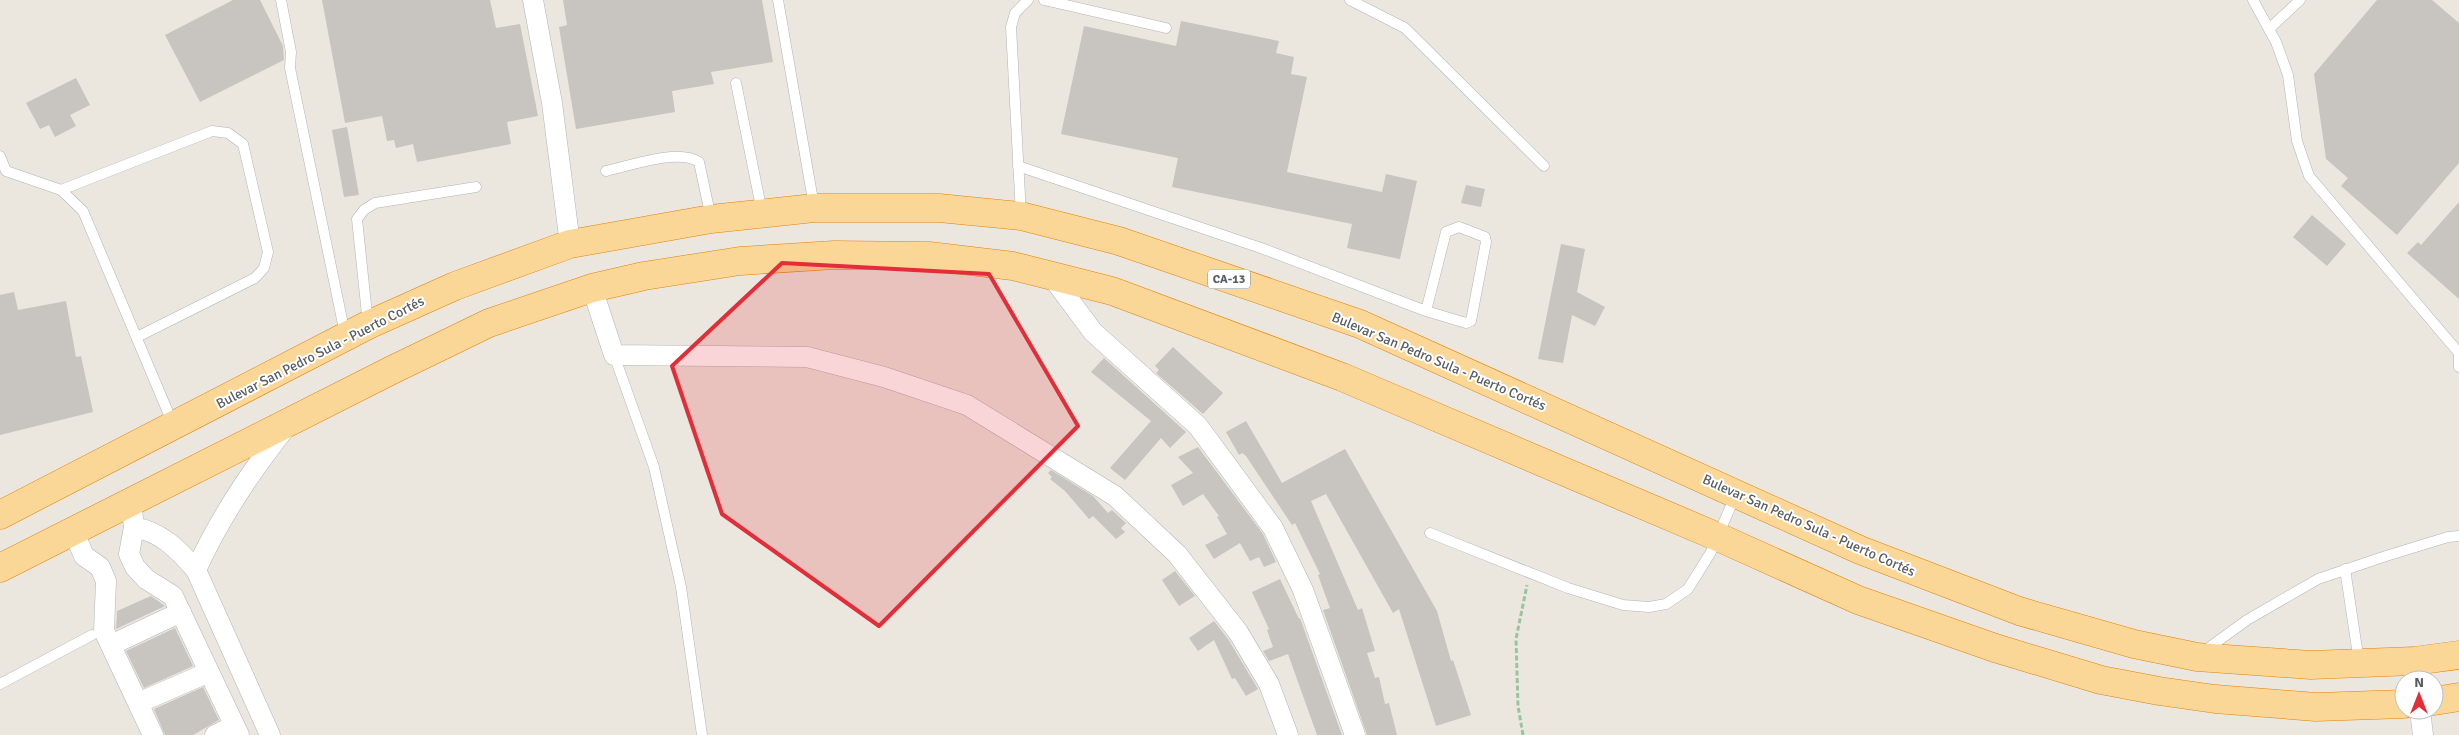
<svg xmlns="http://www.w3.org/2000/svg" width="2459" height="735" viewBox="0 0 2459 735" font-family="Signika,sans-serif">
<style>
.building{fill:#c8c4bf}
.lines{fill:none;stroke-linecap:round;stroke-linejoin:round}
.service-casing{stroke:#b0b4b7;stroke-width:11}
.minor-casing{stroke:#b0b4b7;stroke-width:21}
.trunk-casing{stroke:#e48006;stroke-width:29}
.path{stroke:#96c69e;stroke-width:3;stroke-dasharray:5 2.5;stroke-linecap:butt}
.service{stroke:#fff;stroke-width:10}
.minor{stroke:#fff;stroke-width:20}
.trunk{stroke:#fad796;stroke-width:28}
.marked{fill:#e32d39;fill-opacity:0.2;stroke:#e32d39;stroke-width:4;stroke-linejoin:round}
.labels{text-anchor:middle;stroke-width:4;stroke-linejoin:round;paint-order:stroke}
.shield{fill:#fff;stroke:#8a8e90;stroke-width:1}
.shield-label{font-size:12px;font-weight:bold;fill:#585d60}
.street-label{font-size:14px;fill:#585d60;stroke:#fff}
</style>
<rect width="100%" height="100%" fill="#ebe7df"/>
<g class="building">
<polygon points="233,0 260,0 283,46 284,60 200,102 165,35"/>
<polygon points="322,0 490,0 496,28 520,24 538,116 507,122 511,144 417,162 413,144 396,148 394,140 387,141 382,116 345,123"/>
<polygon points="563,0 762,0 773,62 711,72 714,84 672,91 675,112 576,129 559,27 567,25"/>
<polygon points="2377,0 2432,0 2459,23 2459,163 2397,235 2341,186 2348,178 2326,159 2314,74"/>
<polygon points="1181,21 1279,41 1276,53 1294,57 1291,74 1307,77 1287,172 1382,192 1386,174 1417,181 1400,259 1347,248 1352,224 1172,187 1178,158 1061,134 1084,26 1176,46"/>
<polygon points="76,78 90,105 70,115 76,126 55,137 49,125 40,129 26,103"/>
<polygon points="347,127 359,195 344,197 332,130"/>
<polygon points="1466,185 1485,189 1481,207 1461,203"/>
<polygon points="2459,202 2459,299 2407,253 2418,242 2421,245"/>
<polygon points="2312,215 2346,244 2327,266 2293,237"/>
<polygon points="1561,244 1585,249 1577,292 1605,307 1595,326 1572,315 1563,363 1538,359"/>
<polygon points="14,292 18,310 66,301 76,357 81,356 93,412 0,435 0,295"/>
<polygon points="1173,347 1223,393 1203,414 1156,373 1159,370 1155,366"/>
<polygon points="1104,358 1186,432 1170,448 1161,438 1125,480 1110,468 1151,421 1091,372"/>
<polygon points="1246,421 1282,483 1345,449 1437,611 1451,661 1453,660 1471,715 1436,726 1399,609 1393,613 1326,494 1311,501 1358,610 1362,608 1375,651 1367,653 1375,678 1379,677 1385,704 1389,703 1397,735 1367,735 1323,610 1330,608 1318,575 1320,574 1295,523 1292,525 1246,456 1242,453 1239,455 1226,432"/>
<polygon points="1198,447 1263,534 1276,562 1264,567 1259,557 1250,561 1240,543 1214,559 1205,545 1227,534 1217,517 1219,516 1203,494 1183,506 1171,485 1193,473 1178,457"/>
<polygon points="1051,470 1093,496 1108,513 1112,510 1126,523 1121,528 1125,532 1116,539 1093,516 1089,519 1065,491 1050,479 1052,477 1048,473"/>
<polygon points="1175,571 1195,596 1179,606 1162,580"/>
<polygon points="1280,579 1299,619 1300,618 1342,735 1317,735 1288,654 1269,661 1263,651 1273,647 1267,630 1269,629 1252,592"/>
<polygon points="151,596 165,606 116,629 117,611"/>
<polygon points="1214,621 1228,639 1258,689 1246,696 1235,678 1232,679 1214,640 1198,651 1189,638"/>
<polygon points="175,628 193,666 144,688 126,651"/>
<polygon points="203,687 219,720 193,735 165,735 154,709"/>
</g>
<g class="lines">
<defs>
<g id="service">
<polyline points="281,0 291,52 290,68 345,334"/>
<polyline points="778,0 814,206"/>
<polyline points="1044,0 1166,28"/>
<polyline points="1350,0 1405,28 1544,166"/>
<polyline points="2253,0 2276,42 2288,75 2297,141 2309,176 2459,353"/>
<polyline points="2269,29 2300,0"/>
<polyline points="736,83 762,212"/>
<polyline points="0,156 6,171 61,190 83,211 173,424"/>
<polyline points="1018,166 1261,248 1426,311 1466,323 1471,321 1486,242 1485,237 1459,227 1446,232 1426,311"/>
<path d="M606,171c24,-5 72,-23 93,-9l12,56"/>
<polyline points="61,190 212,131 228,133 243,144 268,252 264,268 255,278 137,337"/>
<polyline points="1021,215 1011,27 1015,13 1028,0"/>
<polyline points="368,324 357,219 364,210 375,203 476,187"/>
<polyline points="2459,353 2459,367"/>
<polyline points="614,355 654,467 681,587 702,735"/>
<polyline points="1430,533 1568,588 1623,605 1649,607 1666,604 1688,589 1711,552 1736,494"/>
<polyline points="2345,569 2359,662"/>
<polyline points="2203,652 2247,620 2318,579 2386,556 2448,537 2459,536"/>
<polyline points="0,684 92,635"/>
</g>
<g id="minor">
<polyline points="533,0 552,103 570,244"/>
<polyline points="1050,274 1093,332 1198,426 1273,528 1303,590 1355,735"/>
<polyline points="592,288 614,355 807,357 884,377 967,405 1115,496 1177,554 1238,632 1269,684 1288,735"/>
<polyline points="131,501 134,527 129,554 135,567 146,579 173,596 239,735"/>
<path d="M134,527c27,5 44,22 62,43l74,165"/>
<polyline points="73,530 84,556 100,567 106,581 104,631 153,735"/>
<path d="M196,570c24,-53 54,-98 91,-144"/>
<polyline points="111,645 181,612"/>
<polyline points="138,703 209,672"/>
<polyline points="2420,710 2423,735"/>
<polyline points="215,735 234,726"/>
</g>
<g id="trunk">
<polyline points="0,515 368,325 455,286 570,244 711,219 814,208 939,208 1021,216 1119,241 1360,324 1860,550 2019,611 2134,644 2197,657 2311,665 2414,661 2459,655"/>
<polyline points="0,568 392,370 489,323 592,288 644,276 740,261 834,255 929,256 1013,266 1112,291 1342,377 1718,537 1858,600 1995,648 2101,680 2159,691 2215,699 2316,707 2404,704"/>
<polyline points="2434,701 2459,697"/>
</g>
</defs>
<use href="#service" class="service-casing"/>
<use href="#minor" class="minor-casing"/>
<use href="#trunk" class="trunk-casing"/>
<polyline class="path" points="1523,735 1518,706 1516,639 1527,585"/>
<use href="#service" class="service"/>
<use href="#minor" class="minor"/>
<use href="#trunk" class="trunk"/>
</g>
<path class="marked" d="M782,263l207,11 89,152 -199,200 -157,-112 -50,-148z"/>
<g class="labels">
<rect class="shield" x="1208" y="269.5" width="42" height="19" rx="4"/>
<g class="shield-label">
<text x="1229" y="283">CA-13</text>
</g>
<g class="street-label">
<text transform="translate(320 352) rotate(-27)" y="5">Bulevar San Pedro Sula - Puerto Cortés</text>
<text transform="translate(1439 361) rotate(23)" y="5">Bulevar San Pedro Sula - Puerto Cortés</text>
<text transform="translate(1809 525) rotate(24)" y="5">Bulevar San Pedro Sula - Puerto Cortés</text>
</g>
</g>
<g transform="translate(2419 695)"><circle r="24" fill="#ffffff" stroke="#bcbebf"/>
<path d="M0-4L9 19L0 12L-9 19Z" fill="#e32d39"/>
<text y="-8" font-size="14" font-weight="bold" text-anchor="middle" fill="#585d60">N</text>
</g>
</svg>
